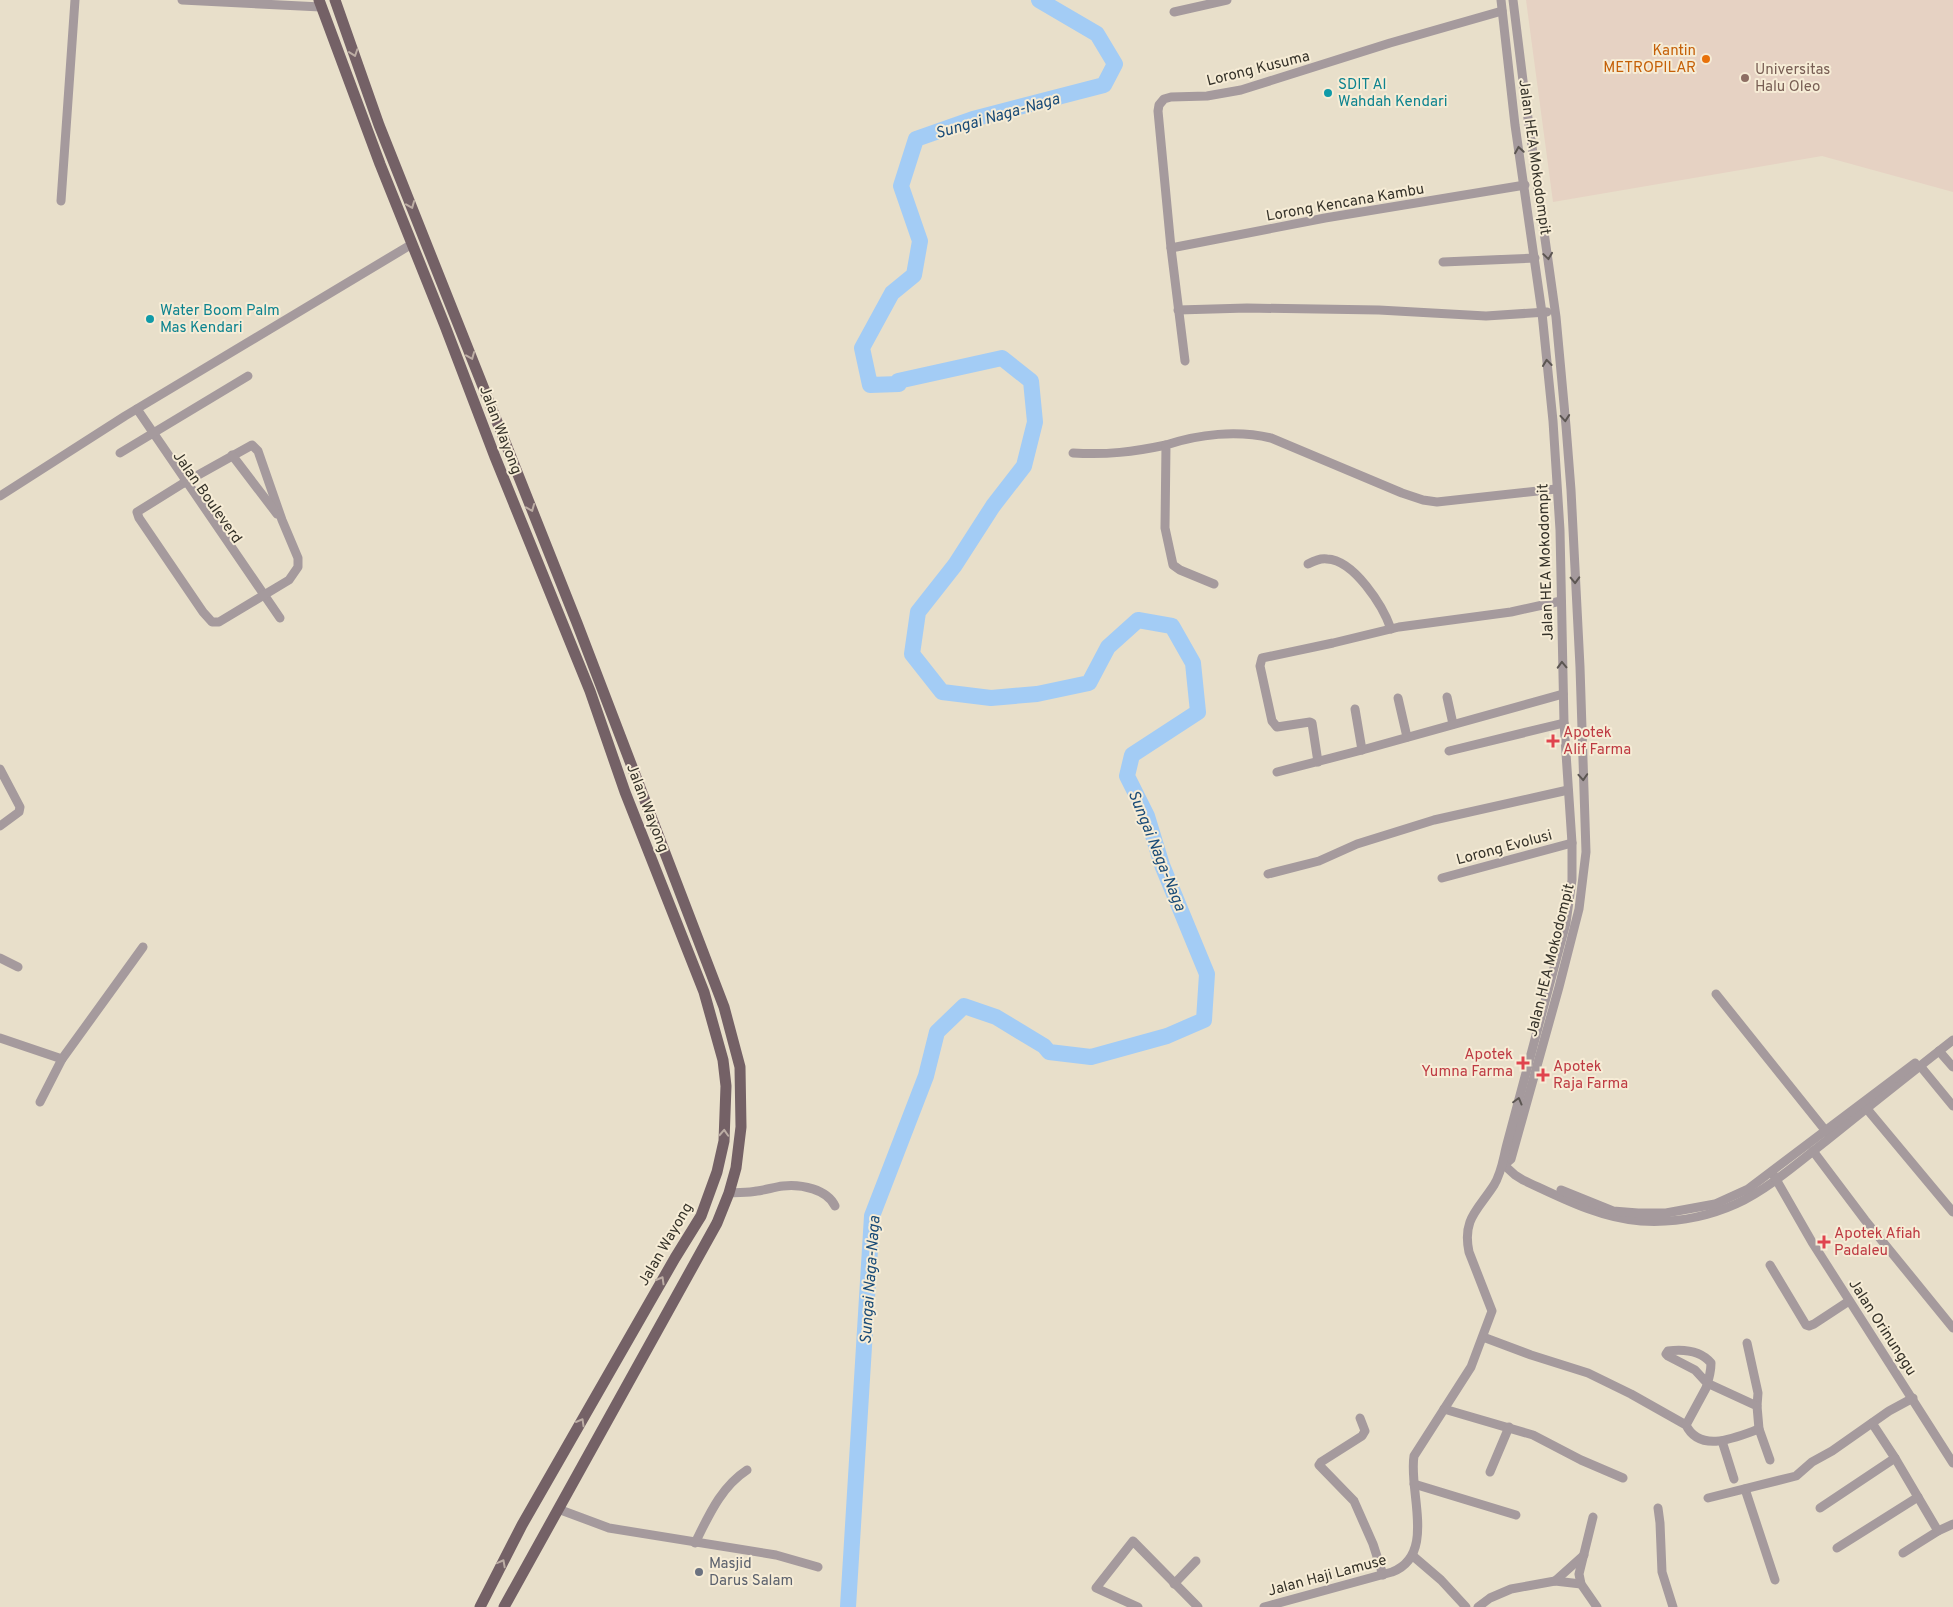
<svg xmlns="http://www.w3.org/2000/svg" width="1953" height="1607" viewBox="0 0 1953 1607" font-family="Overpass,sans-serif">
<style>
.education{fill:#e6d2c3}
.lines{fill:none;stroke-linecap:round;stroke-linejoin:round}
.river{stroke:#a3ccf5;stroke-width:16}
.minor{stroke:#a59a9d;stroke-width:9}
.major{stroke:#746166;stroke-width:11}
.oneway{stroke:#bcada4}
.oneway2{stroke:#5c5652}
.food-dot{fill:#e8710a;stroke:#f6ecd6;stroke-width:2}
.education-dot{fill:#8d6e63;stroke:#f6ecd6;stroke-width:2}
.culture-dot{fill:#0f9aa8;stroke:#f6ecd6;stroke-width:2}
.health-dot{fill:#e0444e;stroke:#f6ecd6;stroke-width:2}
.worship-dot{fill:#6b7280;stroke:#f6ecd6;stroke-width:2}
.labels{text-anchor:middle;stroke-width:4;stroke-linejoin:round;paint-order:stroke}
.food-label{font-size:15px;fill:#c56008;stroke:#f6ecd6;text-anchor:end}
.street-label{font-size:15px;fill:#353229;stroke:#f6ecd6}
.education-label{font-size:15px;fill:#785e54;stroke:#f6ecd6;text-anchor:start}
.culture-label{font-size:15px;fill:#0d838f;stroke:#f6ecd6;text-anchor:start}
.health-label{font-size:15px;fill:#be3a42;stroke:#f6ecd6;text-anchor:start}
.worship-label{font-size:15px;fill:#5b616d;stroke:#f6ecd6;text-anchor:start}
.water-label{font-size:16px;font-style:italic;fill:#194b77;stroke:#f6ecd6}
</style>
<rect width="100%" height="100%" fill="#e8dfca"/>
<polygon class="education" points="1526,0 1953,0 1953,192 1822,156 1553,202"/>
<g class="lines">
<polyline class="river" points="848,1607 872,1216 926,1076 937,1032 964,1006 996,1017 1044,1046 1049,1052 1091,1057 1167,1036 1204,1020 1207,974 1162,865 1147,816 1127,776 1132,755 1198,712 1193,663 1172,626 1138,620 1108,647 1089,683 1037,694 991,698 942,692 912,654 918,612 955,565 993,506 1024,466 1035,422 1031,381 1002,358 898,381 899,384 870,385 862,348 892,293 914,275 920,241 901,186 916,139 973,119 1104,85 1115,64 1097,34 1039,0"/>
<g class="minor">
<polyline points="182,0 321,7"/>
<polyline points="1174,12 1227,0"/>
<polyline points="61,201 75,0"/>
<polyline points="1171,248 1325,218 1525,185"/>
<polyline points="1443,262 1535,258"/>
<polyline points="1178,310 1247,308 1379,310 1486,316 1547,312"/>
<polyline points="1185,361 1171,248 1158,111 1159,105 1164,99 1171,97 1207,96 1241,90 1390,43 1502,11"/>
<polyline points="137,409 280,618"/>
<polygon points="252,445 258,451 282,520 298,558 298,567 289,580 219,622 212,622 203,612 139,518 137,512 182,484"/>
<polyline points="120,453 248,376"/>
<path d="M1073,453c34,2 60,-1 93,-8"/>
<polyline points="232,455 277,514"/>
<polyline points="0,496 125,416 412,244"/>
<path d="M1308,564c6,-3 12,-6 19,-5 27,1 56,47 64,70"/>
<path d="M1214,584l-34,-14 -7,-5 -8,-37 1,-83c33,-11 71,-15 105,-7l131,55 21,7 14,2 119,-13"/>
<polyline points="1447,697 1453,724"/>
<polyline points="1398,698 1407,737"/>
<polyline points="1355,709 1362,750"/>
<polyline points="1449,751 1564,723"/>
<polyline points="1318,762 1312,723 1310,722 1277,727 1272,721 1260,666 1262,658 1333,643 1399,627 1511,612 1561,601"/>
<polyline points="0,769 20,807 19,812 0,826"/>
<polyline points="1277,772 1362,750 1563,694"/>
<polyline points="1268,874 1319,861 1357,844 1434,820 1568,790"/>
<polyline points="1442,878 1572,843"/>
<polyline points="0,958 18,967"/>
<polyline points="1716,994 1829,1135"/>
<polyline points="0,1038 62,1059 143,947"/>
<polyline points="1939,1051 1953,1067"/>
<polyline points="1921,1067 1953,1106"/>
<polyline points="40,1102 62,1059"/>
<polyline points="1867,1109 1953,1212"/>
<polyline points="1813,1151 1865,1220 1953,1328"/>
<polyline points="1504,1165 1511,1159 1559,987 1579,909 1586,852 1580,667 1571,490 1566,426 1556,317 1525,97 1513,0"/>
<path d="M1504,1165l11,10 8,5c37,17 76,38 118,41 32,2 66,-4 95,-17 31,-14 63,-42 90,-63 42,-34 85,-68 127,-101"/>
<polyline points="1773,1174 1812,1242 1953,1463"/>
<polyline points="1561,1190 1613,1211 1638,1213 1666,1213 1715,1204 1748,1189 1915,1063"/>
<path d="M729,1193c9,-1 19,0 28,-2 9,-1 17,-4 26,-5 18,-2 44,3 52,20"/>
<polyline points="1770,1265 1806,1325 1809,1326 1814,1324 1849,1301"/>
<path d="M1483,1337l48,18 57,18 43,21 55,31c14,29 51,12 73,4"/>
<polyline points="1747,1343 1758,1393 1757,1406"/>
<polyline points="1444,1409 1533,1435 1581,1460 1623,1478"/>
<polyline points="1360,1418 1365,1431 1362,1436 1321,1462 1319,1465 1354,1501 1373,1544 1383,1575"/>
<polyline points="1872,1423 1895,1458 1938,1531 1903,1553"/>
<path d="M1686,1425l20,-37c3,-9 5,-15 5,-25 -11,-13 -27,-14 -43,-12l-2,3 2,2 27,14 12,13 50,23 2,23 11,31"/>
<polyline points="1722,1441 1734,1479"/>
<polyline points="1490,1472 1509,1427"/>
<polyline points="1414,1484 1516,1515"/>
<polyline points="1745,1489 1775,1580"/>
<polyline points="1708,1498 1796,1476 1812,1462 1832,1451 1889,1411 1913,1398"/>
<polyline points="1658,1508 1660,1523 1662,1572 1673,1607"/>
<polyline points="1820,1508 1895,1458"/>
<polyline points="558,1509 609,1528 776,1555 818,1567"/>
<polyline points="1593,1517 1579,1574 1581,1584 1597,1607"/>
<polyline points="1938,1531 1953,1524"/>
<path d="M695,1543c14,-28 26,-56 52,-73"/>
<polyline points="1837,1548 1918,1497"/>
<polyline points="1413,1556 1441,1580 1466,1607"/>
<polyline points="1555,1581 1584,1555"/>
<polyline points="1174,1584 1196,1561"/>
<polyline points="1138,1607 1096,1588 1133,1541 1198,1607"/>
<path d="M1264,1607l128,-35c45,-17 16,-81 22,-116l57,-89 21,-56 -23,-59c-7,-33 9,-42 25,-67 8,-13 9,-26 13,-41l59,-221 6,-43v-37l-8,-120 -4,-193 -7,-109 -11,-108 -27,-188 -14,-125"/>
<polyline points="1478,1607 1490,1598 1511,1589 1555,1581 1581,1584"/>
</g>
<g class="major">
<polyline points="319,0 380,164 445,326 495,457 590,691 625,792 704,992 723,1060 726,1086 724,1141 717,1172 701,1216 675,1258 522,1525 480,1607"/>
<polyline points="335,0 379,125 577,623 724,1007 740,1067 741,1127 736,1168 729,1193 717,1223 504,1607"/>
</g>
</g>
<defs><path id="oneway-chevron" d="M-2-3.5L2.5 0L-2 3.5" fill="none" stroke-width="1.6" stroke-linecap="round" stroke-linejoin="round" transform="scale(1.25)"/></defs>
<g class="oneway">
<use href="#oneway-chevron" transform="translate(354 53) rotate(71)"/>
<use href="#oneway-chevron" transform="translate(411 205) rotate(68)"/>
<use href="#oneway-chevron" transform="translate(471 356) rotate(68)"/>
<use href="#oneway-chevron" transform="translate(531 508) rotate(68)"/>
<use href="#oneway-chevron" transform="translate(724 1133) rotate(-87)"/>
<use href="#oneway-chevron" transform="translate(661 1280) rotate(-60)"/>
<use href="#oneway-chevron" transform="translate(581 1422) rotate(-60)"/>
<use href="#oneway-chevron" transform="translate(502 1563) rotate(-62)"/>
</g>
<g class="oneway2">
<use href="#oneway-chevron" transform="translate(1519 150) rotate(-99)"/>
<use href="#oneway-chevron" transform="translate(1548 256) rotate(82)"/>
<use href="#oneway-chevron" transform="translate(1547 363) rotate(-96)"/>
<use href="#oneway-chevron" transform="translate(1565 418) rotate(85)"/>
<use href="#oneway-chevron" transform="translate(1575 580) rotate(88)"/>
<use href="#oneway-chevron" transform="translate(1562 665) rotate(-92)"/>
<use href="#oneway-chevron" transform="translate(1583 777) rotate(86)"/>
<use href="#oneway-chevron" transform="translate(1518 1101) rotate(-75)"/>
</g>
<circle class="food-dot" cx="1706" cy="59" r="5"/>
<circle class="education-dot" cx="1745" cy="78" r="5"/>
<g class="culture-dot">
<circle cx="1328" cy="93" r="5"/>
<circle cx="150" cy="319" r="5"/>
</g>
<g class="health-dot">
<path d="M1550.5 733.5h5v5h5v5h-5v5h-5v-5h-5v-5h5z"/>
<path d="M1520.5 1055.5h5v5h5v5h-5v5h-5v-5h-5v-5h5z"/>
<path d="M1540.5 1067.5h5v5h5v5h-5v5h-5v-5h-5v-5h5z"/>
<path d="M1821.5 1234.5h5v5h5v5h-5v5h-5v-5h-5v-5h5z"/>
</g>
<circle class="worship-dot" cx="699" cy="1572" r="5"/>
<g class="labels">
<g class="food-label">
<text x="1696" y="55">Kantin<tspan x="1696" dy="17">METROPILAR</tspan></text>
</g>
<g class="street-label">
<text transform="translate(1258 68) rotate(-14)" y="5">Lorong Kusuma</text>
<text transform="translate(1535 157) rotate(82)" y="5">Jalan HEA Mokodompit</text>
<text transform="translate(1345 202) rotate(-10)" y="5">Lorong Kencana Kambu</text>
<text transform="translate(501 430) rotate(69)" y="5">Jalan Wayong</text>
<text transform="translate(208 497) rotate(55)" y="5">Jalan Bouleverd</text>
<text transform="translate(1545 562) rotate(-92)" y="5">Jalan HEA Mokodompit</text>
<text transform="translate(648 808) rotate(69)" y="5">Jalan Wayong</text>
<text transform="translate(1504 847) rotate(-15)" y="5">Lorong Evolusi</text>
<text transform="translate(1550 960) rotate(-76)" y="5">Jalan HEA Mokodompit</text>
<text transform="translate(665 1244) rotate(-60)" y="5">Jalan Wayong</text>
<text transform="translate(1883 1327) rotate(57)" y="5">Jalan Orinunggu</text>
<text transform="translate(1327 1575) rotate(-15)" y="5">Jalan Haji Lamuse</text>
</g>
<g class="education-label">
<text x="1755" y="74">Universitas<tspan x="1755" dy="17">Halu Oleo</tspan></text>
</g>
<g class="culture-label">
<text x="1338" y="89">SDIT Al<tspan x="1338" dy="17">Wahdah Kendari</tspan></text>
<text x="160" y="315">Water Boom Palm<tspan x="160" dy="17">Mas Kendari</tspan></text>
</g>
<g class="health-label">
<text x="1563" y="737">Apotek<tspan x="1563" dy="17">Alif Farma</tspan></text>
<text x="1513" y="1059" text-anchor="end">Apotek<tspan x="1513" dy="17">Yumna Farma</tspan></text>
<text x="1553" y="1071">Apotek<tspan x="1553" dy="17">Raja Farma</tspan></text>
<text x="1834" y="1238">Apotek Afiah<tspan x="1834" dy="17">Padaleu</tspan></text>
</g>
<g class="worship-label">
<text x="709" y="1568">Masjid<tspan x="709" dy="17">Darus Salam</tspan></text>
</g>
<g class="water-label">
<text transform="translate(997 115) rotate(-16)" y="6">Sungai Naga-Naga</text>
<text transform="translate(1158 850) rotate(68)" y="6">Sungai Naga-Naga</text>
<text transform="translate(869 1280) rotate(-86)" y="6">Sungai Naga-Naga</text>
</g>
</g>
</svg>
